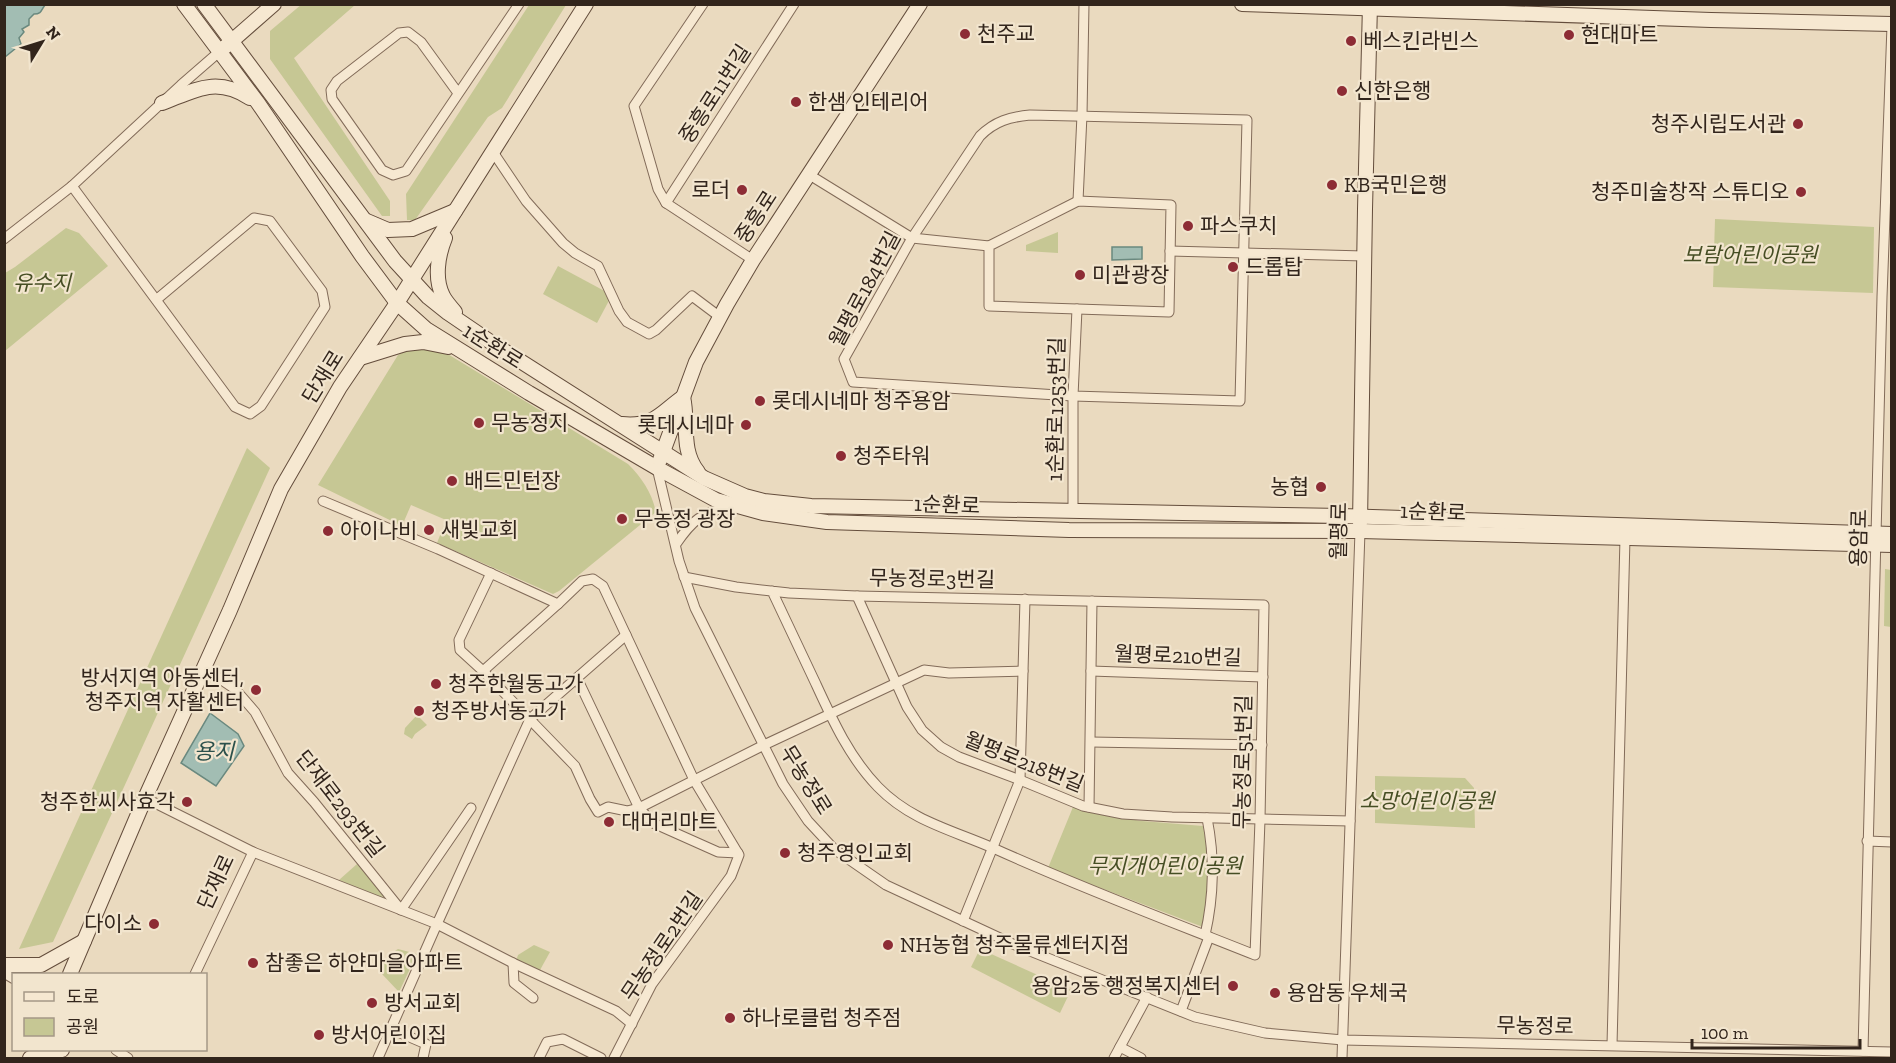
<svg xmlns="http://www.w3.org/2000/svg" width="1896" height="1063" viewBox="0 0 1896 1063" font-family="'Zilla Slab','Noto Sans KR',serif">
<style>
.green{fill:#c6c794}
.water{fill:#a2bdb3;stroke:#6a897f;stroke-width:1.5}
.lines{fill:none;stroke-linecap:round;stroke-linejoin:round}
.street-casing{stroke:#826b59;stroke-width:11}
.secondary-casing{stroke:#644d3c;stroke-width:16}
.street{stroke:#f6e8d1;stroke-width:9}
.secondary{stroke:#f6e8d1;stroke-width:14}
.poi-dot{fill:#8d2c35;stroke:#f2e5ce;stroke-width:2}
.labels{text-anchor:middle;stroke-width:4.5;stroke-linejoin:round;paint-order:stroke}
.poi-label{font-size:21px;fill:#32251c;stroke:#f2e5ce;text-anchor:start}
.street-label{font-size:21px;fill:#32251c;stroke:#f2e5ce}
.park-label{font-size:21px;font-style:italic;fill:#464e24;stroke:#f2e5ce}
.water-label{font-size:22px;font-style:italic;fill:#2c514c;stroke:#f2e5ce}
</style>
<rect width="100%" height="100%" fill="#eadabf"/>
<g class="green">
<polygon points="302,4 355,5 294,58 390,201 390,216 382,216 270,59 270,31"/>
<polygon points="529,5 566,5 502,108 488,117 415,220 407,220 406,194"/>
<polygon points="1715,219 1874,227 1873,293 1713,287"/>
<polygon points="66,228 79,233 108,266 5,351 5,273 15,267"/>
<polygon points="1058,232 1058,253 1026,251 1026,245"/>
<polygon points="558,266 612,295 597,323 543,294"/>
<path d="M421,348l25,5 182,111c14,14 24,29 28,48l-97,79 -6,3 -116,-51 9,-23 -35,-15 -9,21 -84,-41 80,-130 11,-5z"/>
<polygon points="247,448 270,468 53,942 19,949"/>
<polygon points="1885,569 1891,570 1891,627 1884,626"/>
<polygon points="417,715 427,725 415,734 412,739 404,734 405,728"/>
<polygon points="1375,776 1465,778 1474,788 1475,828 1375,823"/>
<polygon points="1073,807 1104,815 1142,821 1203,826 1208,853 1208,886 1203,927 1048,868"/>
<polygon points="357,864 391,902 339,880"/>
<polygon points="534,945 550,952 540,970 516,961 518,955"/>
<polygon points="398,949 417,954 399,992 382,974 380,969 390,954"/>
<polygon points="980,949 1071,990 1060,1013 971,967"/>
</g>
<g class="water">
<path d="M5,5h40c-4,5 -3,9 -11,9l-5,5v6l-7,4 2,3 -5,6 2,6 -16,13z"/>
<polygon points="1112,247 1142,247 1142,259 1112,260"/>
<polygon points="210,713 238,734 244,746 216,786 181,763"/>
</g>
<g class="lines">
<defs>
<g id="street">
<polyline points="703,4 634,106 658,189 666,203 753,260"/>
<polyline points="458,93 421,42 408,32 399,33 337,81 331,90 332,99 382,170 393,175 406,171 519,4"/>
<path d="M1030,115l217,5 -7,281 -167,-5 -220,-14 -9,-23 68,-121 68,-102c15,-15 30,-19 50,-21z"/>
<polyline points="493,152 526,201 563,243 575,253 598,266 619,311 627,322 649,334 656,330 692,296 720,317"/>
<polyline points="808,174 912,238 989,246"/>
<polyline points="72,186 235,407 250,414 261,406 325,307 322,291 270,221 254,218 156,300"/>
<polygon points="1078,201 1171,205 1169,312 989,306 989,246"/>
<polyline points="1078,201 1082,115 1084,4"/>
<polyline points="666,203 794,4"/>
<polyline points="4,239 72,186 181,85 219,52"/>
<polyline points="1170,251 1364,256"/>
<polyline points="657,468 679,561 695,608 783,784 808,821 834,849 886,885 1015,945 1195,1017 1265,1033 1343,1040 1892,1052"/>
<polyline points="323,501 438,549 558,604 582,581 593,579 603,586 694,780 739,855 731,876 652,984 614,1058"/>
<polyline points="1073,510 1073,396 1077,309"/>
<path d="M676,544c17,-25 25,-30 54,-38"/>
<polyline points="491,573 459,640 460,650 483,671 575,766 590,799 598,812 608,807 627,811 639,808 764,745 924,670 949,673 1023,671"/>
<path d="M684,577l52,10 53,6 68,3 407,9 -4,215 -5,135c-88,-35 -176,-68 -262,-107 -41,-18 -82,-27 -115,-61 -29,-30 -46,-68 -63,-105 -14,-30 -29,-61 -43,-91"/>
<polyline points="857,596 907,707 922,730 941,747 959,757 1020,780 1083,806 1123,814 1172,817 1350,821"/>
<polyline points="626,635 530,719 437,924 513,963 616,1011 632,1024"/>
<polyline points="204,668 235,689 255,712 288,773 314,802 401,910 471,808"/>
<polyline points="483,671 558,604"/>
<polyline points="1091,671 1263,677"/>
<polyline points="577,678 639,808 653,823 718,852 738,853"/>
<polyline points="1091,742 1262,745"/>
<polyline points="145,798 253,852 437,924 378,1058"/>
<polyline points="1089,807 1092,601"/>
<polyline points="1867,841 1892,842"/>
<polyline points="963,921 1020,780 1025,599"/>
<path d="M1205,935c9,-39 10,-77 2,-117"/>
<polyline points="513,963 514,983 533,998"/>
<polyline points="4,973 14,979"/>
<polyline points="195,974 253,852"/>
<polyline points="1181,1011 1209,937"/>
<polyline points="391,1029 426,1044 423,1058"/>
<polyline points="1612,1045 1625,538"/>
<polyline points="1120,1047 1141,1058"/>
<polyline points="116,1050 128,1058"/>
<polyline points="1863,1051 1882,297 1892,26"/>
<polyline points="539,1058 547,1042 563,1039 601,1058"/>
<polyline points="1114,1058 1147,997"/>
<polyline points="1342,1058 1360,531"/>
</g>
<g id="secondary">
<polyline points="184,4 258,103 362,256 397,303 426,329 529,393 657,468 716,500 763,513 827,522 1069,530 1360,531 1892,545"/>
<polyline points="204,4 395,261 428,297 448,313 495,345 704,478 745,496 764,501 811,506 1342,516 1892,534"/>
<polyline points="1242,4 1711,20 1892,24"/>
<polyline points="225,47 274,4"/>
<path d="M162,103c34,-13 54,-27 88,-5"/>
<polyline points="367,221 388,230 412,229 455,211"/>
<path d="M445,238c-7,17 -11,41 -2,58 3,6 8,11 12,16"/>
<polyline points="360,358 405,344 423,342 448,347"/>
<path d="M622,424c33,3 38,-11 61,-27 6,25 -3,53 15,75"/>
<polyline points="660,460 696,362 727,304 753,260 920,4"/>
<polyline points="1360,523 1365,209 1370,4"/>
<polyline points="4,965 41,965 84,941"/>
<polyline points="70,974 142,805 230,610 281,489 340,387 397,303 586,4"/>
<polyline points="30,1058 62,1050"/>
</g>
</defs>
<use href="#street" class="street-casing"/>
<use href="#secondary" class="secondary-casing"/>
<use href="#street" class="street"/>
<use href="#secondary" class="secondary"/>
</g>
<g class="poi-dot">
<circle cx="965" cy="34" r="6"/>
<circle cx="1569" cy="35" r="6"/>
<circle cx="1351" cy="41" r="6"/>
<circle cx="1342" cy="91" r="6"/>
<circle cx="796" cy="102" r="6"/>
<circle cx="1798" cy="124" r="6"/>
<circle cx="1332" cy="185" r="6"/>
<circle cx="742" cy="190" r="6"/>
<circle cx="1801" cy="192" r="6"/>
<circle cx="1188" cy="226" r="6"/>
<circle cx="1233" cy="267" r="6"/>
<circle cx="1080" cy="275" r="6"/>
<circle cx="760" cy="401" r="6"/>
<circle cx="479" cy="423" r="6"/>
<circle cx="746" cy="425" r="6"/>
<circle cx="841" cy="456" r="6"/>
<circle cx="452" cy="481" r="6"/>
<circle cx="1321" cy="487" r="6"/>
<circle cx="622" cy="519" r="6"/>
<circle cx="429" cy="530" r="6"/>
<circle cx="328" cy="531" r="6"/>
<circle cx="436" cy="684" r="6"/>
<circle cx="256" cy="690" r="6"/>
<circle cx="419" cy="711" r="6"/>
<circle cx="187" cy="802" r="6"/>
<circle cx="609" cy="822" r="6"/>
<circle cx="785" cy="853" r="6"/>
<circle cx="154" cy="924" r="6"/>
<circle cx="888" cy="945" r="6"/>
<circle cx="253" cy="963" r="6"/>
<circle cx="1233" cy="986" r="6"/>
<circle cx="1275" cy="993" r="6"/>
<circle cx="372" cy="1003" r="6"/>
<circle cx="730" cy="1018" r="6"/>
<circle cx="319" cy="1035" r="6"/>
</g>
<g class="labels">
<g class="poi-label">
<text x="977" y="41">천주교</text>
<text x="1581" y="42">현대마트</text>
<text x="1363" y="48">베스킨라빈스</text>
<text x="1354" y="98">신한은행</text>
<text x="808" y="109">한샘 인테리어</text>
<text x="1786" y="131" text-anchor="end">청주시립도서관</text>
<text x="1344" y="192">KB국민은행</text>
<text x="730" y="197" text-anchor="end">로더</text>
<text x="1789" y="199" text-anchor="end">청주미술창작 스튜디오</text>
<text x="1200" y="233">파스쿠치</text>
<text x="1245" y="274">드롭탑</text>
<text x="1092" y="282">미관광장</text>
<text x="772" y="408">롯데시네마 청주용암</text>
<text x="491" y="430">무농정지</text>
<text x="734" y="432" text-anchor="end">롯데시네마</text>
<text x="853" y="463">청주타워</text>
<text x="464" y="488">배드민턴장</text>
<text x="1309" y="494" text-anchor="end">농협</text>
<text x="634" y="526">무농정 광장</text>
<text x="441" y="537">새빛교회</text>
<text x="340" y="538">아이나비</text>
<text x="244" y="685" text-anchor="end">방서지역 아동센터,<tspan x="244" dy="24">청주지역 자활센터</tspan></text>
<text x="448" y="691">청주한월동고가</text>
<text x="431" y="718">청주방서동고가</text>
<text x="175" y="809" text-anchor="end">청주한씨사효각</text>
<text x="621" y="829">대머리마트</text>
<text x="797" y="860">청주영인교회</text>
<text x="142" y="931" text-anchor="end">다이소</text>
<text x="900" y="952">NH농협 청주물류센터지점</text>
<text x="265" y="970">참좋은 하얀마을아파트</text>
<text x="1221" y="993" text-anchor="end">용암2동 행정복지센터</text>
<text x="1287" y="1000">용암동 우체국</text>
<text x="384" y="1010">방서교회</text>
<text x="742" y="1025">하나로클럽 청주점</text>
<text x="331" y="1042">방서어린이집</text>
</g>
<g class="street-label">
<text transform="translate(715 94) rotate(-57)" y="7">중흥로11번길</text>
<text transform="translate(756 217) rotate(-57)" y="7">중흥로</text>
<text transform="translate(865 289) rotate(-62)" y="7">월평로184번길</text>
<text transform="translate(493 346) rotate(32)" y="7">1순환로</text>
<text transform="translate(323 377) rotate(-58)" y="7">단재로</text>
<text transform="translate(1056 409) rotate(-89)" y="7">1순환로1253번길</text>
<text transform="translate(947 505) rotate(2)" y="7">1순환로</text>
<text transform="translate(1433 512) rotate(2)" y="7">1순환로</text>
<text transform="translate(1339 531) rotate(-89)" y="7">월평로</text>
<text transform="translate(1859 538) rotate(-89)" y="7">용암로</text>
<text transform="translate(932 579) rotate(1)" y="7">무농정로3번길</text>
<text transform="translate(1178 656) rotate(2)" y="7">월평로210번길</text>
<text transform="translate(1024 762) rotate(22)" y="7">월평로218번길</text>
<text transform="translate(1243 762) rotate(-89)" y="7">무농정로51번길</text>
<text transform="translate(806 780) rotate(58)" y="7">무농정로</text>
<text transform="translate(340 804) rotate(52)" y="7">단재로293번길</text>
<text transform="translate(216 882) rotate(-65)" y="7">단재로</text>
<text transform="translate(662 946) rotate(-56)" y="7">무농정로2번길</text>
<text transform="translate(1535 1026) rotate(1)" y="7">무농정로</text>
</g>
<g class="park-label">
<text x="1750" y="262">보람어린이공원</text>
<text x="42" y="290">유수지</text>
<text x="1427" y="808">소망어린이공원</text>
<text x="1165" y="873">무지개어린이공원</text>
</g>
<g class="water-label">
<text x="214" y="759">용지</text>
</g>
</g>
<rect width="1896" height="1063" fill="none" stroke="#32251c" stroke-width="12"/>
<rect x="12" y="973" width="195" height="78" fill="#f2e5ce" stroke="#a59887" stroke-width="1.5"/>
<rect x="24" y="992" width="30" height="9" fill="#f6e8d1" stroke="#a59887" stroke-width="1.5"/>
<text x="66" y="1003" font-size="18" fill="#32251c">도로</text>
<rect x="24" y="1018" width="30" height="18" fill="#c6c794" stroke="#a59887" stroke-width="1.5"/>
<text x="66" y="1033" font-size="18" fill="#32251c">공원</text>
<g transform="translate(42 42) rotate(52)" stroke="#f2e5ce" stroke-width="4.5" paint-order="stroke">
<path d="M0-4.5L10 22L0 15L-10 22Z" fill="#32251c"/>
<text y="-9" font-size="16" font-weight="bold" text-anchor="middle" fill="#32251c">N</text>
</g>
<path d="M1692 1039v9h168v-9" fill="none" stroke="#32251c" stroke-width="3"/>
<text x="1701" y="1039" font-size="18" fill="#32251c" stroke="#f2e5ce" stroke-width="4.5" paint-order="stroke">100 m</text>
</svg>
